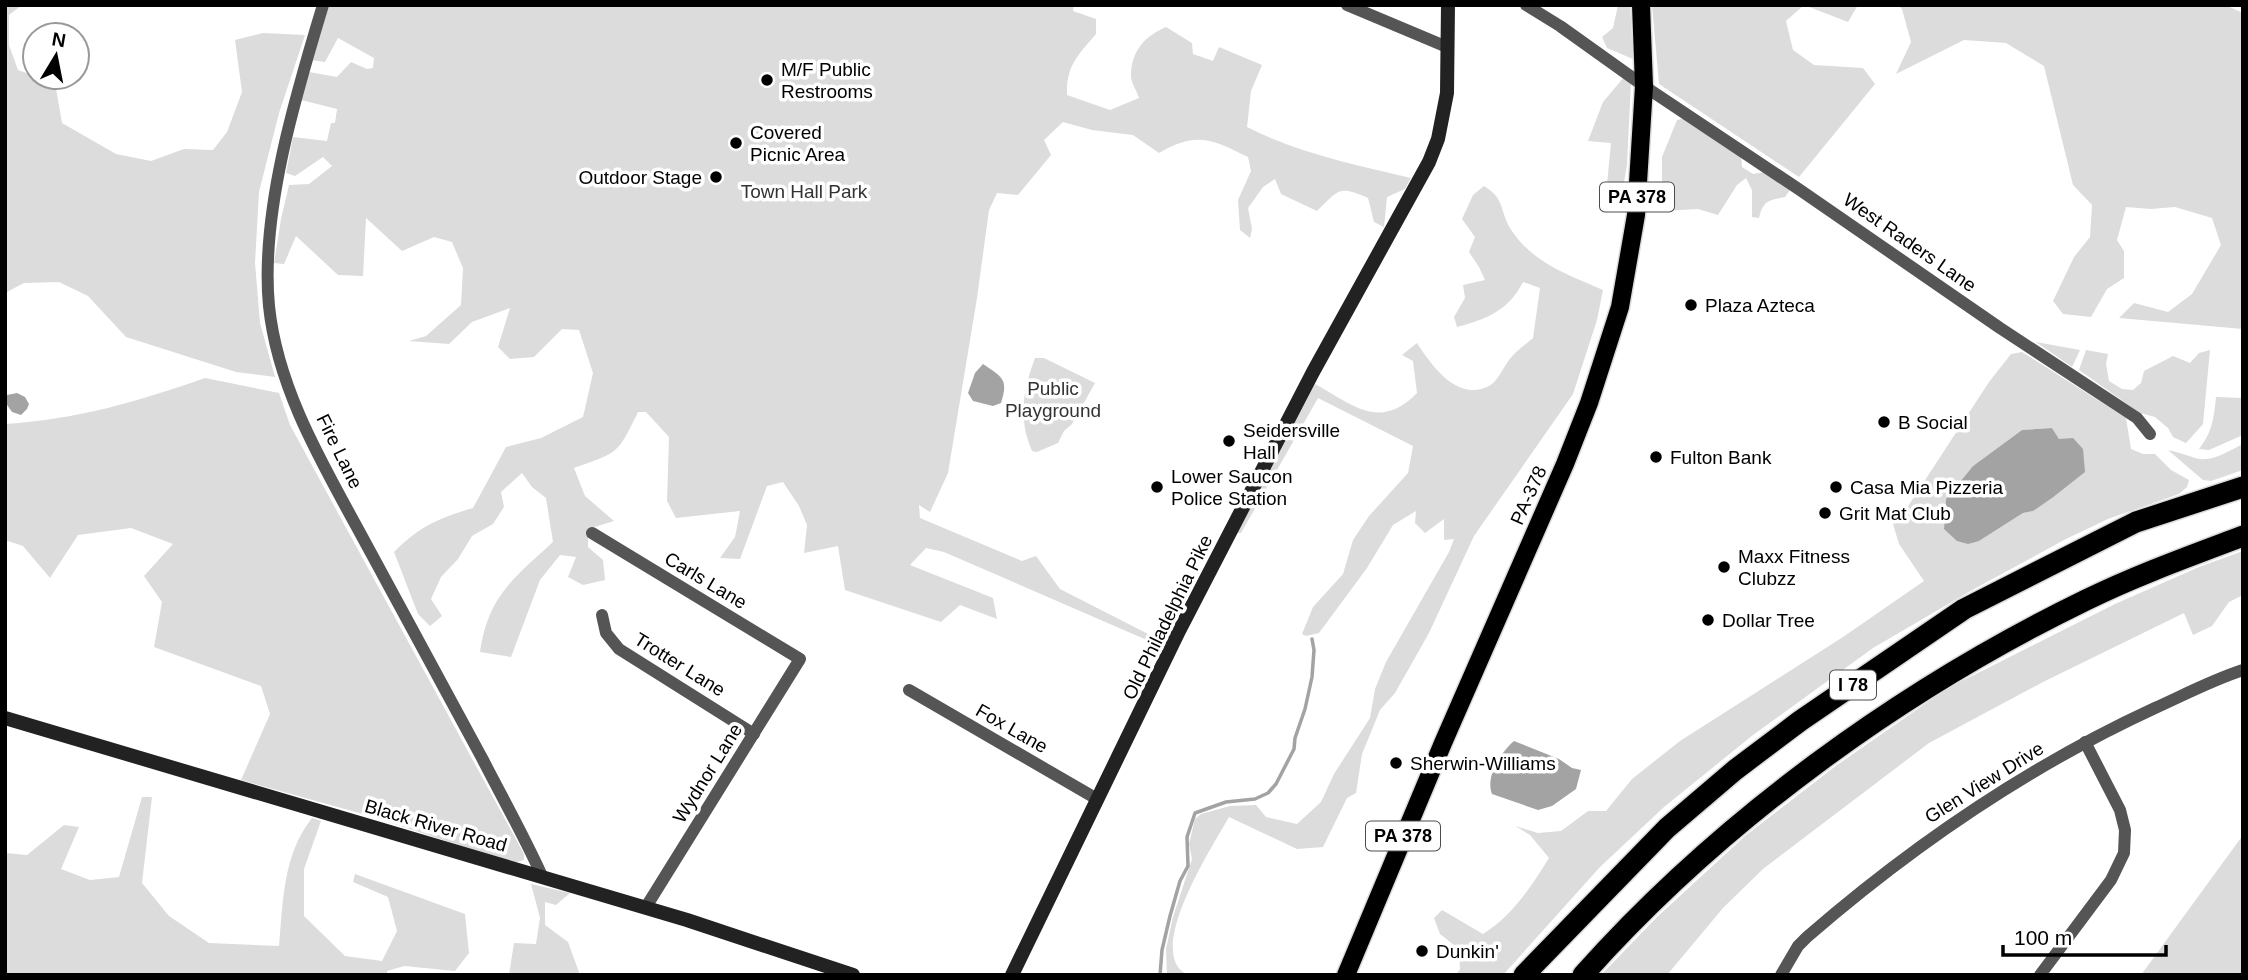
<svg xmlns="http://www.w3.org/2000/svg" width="2248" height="980" viewBox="0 0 2248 980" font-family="Arial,sans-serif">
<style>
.green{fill:#dcdcdc;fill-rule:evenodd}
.water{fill:#a3a3a3}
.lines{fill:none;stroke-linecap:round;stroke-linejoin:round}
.stream{stroke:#a3a3a3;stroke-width:3.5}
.primary-casing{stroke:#dbdbdb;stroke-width:21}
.highway-casing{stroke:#dbdbdb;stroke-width:24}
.street{stroke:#555;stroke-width:12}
.secondary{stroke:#222;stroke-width:14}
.primary{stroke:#000;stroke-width:18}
.highway{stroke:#000;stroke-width:21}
.poi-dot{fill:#000;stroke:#fff;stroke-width:2.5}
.labels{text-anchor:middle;stroke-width:7;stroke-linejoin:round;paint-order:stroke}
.shield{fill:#fff;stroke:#4c4c4c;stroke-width:2}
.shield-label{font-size:18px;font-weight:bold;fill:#000}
.poi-label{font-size:19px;fill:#000;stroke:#fff;text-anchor:start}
.park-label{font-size:19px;fill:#333;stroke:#fff}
.street-label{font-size:19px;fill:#000;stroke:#fff}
</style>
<rect width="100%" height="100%" fill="#fff"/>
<g class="green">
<polygon points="5,5 22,5 9,15 9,45 18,70 55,83 62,123 116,154 151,161 184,149 213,150 227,132 242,92 235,40 263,33 305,35 279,113 259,192 255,263 260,323 275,377 236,372 126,337 88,296 59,282 24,283 5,293"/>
<path d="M328,5h746l-1,6 23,8v15c-18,21 -30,32 -29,61l43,15 29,-12c-2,-7 -8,-15 -8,-22 0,-25 14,-40 35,-49l26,16 1,11 20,7 6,-14 43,18 -11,26 -4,36c53,27 107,37 164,51l-6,11 -18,8 -3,30 -10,-5 -6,-24c-30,-13 -29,-8 -51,13l-36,-17 -6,-15 -12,8 -15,21 4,21 -2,9 -10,-8 -2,-30 13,-29 -3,-14c-36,-18 -52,-26 -89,-4l-26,-18 -41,-5 -29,-8 -19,18 7,15 -33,40 -21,-2 -8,17 -12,88 -29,175 -18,39 -11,-7 1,13 102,43 14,-5 24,33 92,47 4,8 -212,-92 -18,-4 -16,17 83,33 4,21 -37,-14 -19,17 -96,-32 -7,-44 -34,7 3,-28 -8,-19 -16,-24 -16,4 -27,73 -20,-1 15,-21 5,-26 -64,7 -9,-17 2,-64 -23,-25h-8c-21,43 -19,40 -64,56l11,28 29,25 -26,8v18l15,13 2,20 -22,5 -15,-8 8,-20 -16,-2 -20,25 -29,77 -31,-5c8,-56 34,-74 73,-110l-7,-44 -14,-11 -10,-14 -21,19 3,15 -11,17 -21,12 -14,23 -17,18 -10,22 11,17 -12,10 -12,-12 -24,-62c26,-26 45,-34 79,-44l33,-61 35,-9 42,-21 10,-44 -14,-43 -17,-1 -28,28 -24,2 -12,-12 12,-39 -38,14 -23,22 -40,-3 17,-5 35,-31 2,-37 -11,-26 -18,-5 -32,14 -36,-33 -3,58 -25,-1 -42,-39 -12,28 -10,-1 7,-44 8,-34 20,-1 23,-18 -9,-9 -28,19 -9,-3 7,-36 34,4 4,-18h4l2,-14 -36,-9 8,-28 28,5 14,-15 16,7 6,-1 1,-10 -36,-20 -13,24 -14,-2z"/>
<polygon points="1618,5 1630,5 1633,59 1607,48 1602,37 1613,28"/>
<polygon points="1652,5 1858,5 1848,22 1804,5 1786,21 1793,50 1814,65 1863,68 1875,84 1799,177 1659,84"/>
<polygon points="1898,5 2225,5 2243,13 2243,329 2119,318 2134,303 2168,312 2192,294 2221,245 2212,218 2175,207 2151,209 2126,207 2117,240 2124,251 2124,278 2107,289 2091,317 2063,314 2053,301 2074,257 2090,237 2092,205 2073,185 2044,66 2006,43 1964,40 1896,74 1911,42 1902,9"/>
<polygon points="1625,76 1631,82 1627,165 1623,188 1607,184 1611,143 1588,141 1603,102"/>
<path d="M1686,118l55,37 1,12 11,7 12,-2 25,18 -5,7c-17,3 -22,4 -26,21l-7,-1v-27l-6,-12 -9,7 -19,30 -20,-6 -36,2v-54l15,-37z"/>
<path d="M1484,186c22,13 15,26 28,45 21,32 57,44 91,59l-6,30 -24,74 -99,142 -45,97 -34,60 -15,17 -18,44 -6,39 -9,5 -24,49 -26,2 -68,-32c-15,27 -87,137 -41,158h-21l-1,-26 7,-32 19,-58 -3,-15 6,-25 6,-5 29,-8 26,-1 10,12 31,7 24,-22 13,-28 36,-56 5,-29 11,-27 63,-110 5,-13 -10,1v-21l-19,14 -10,-10 1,-12 -23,14 -26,43 -48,65 -13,3 -4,-2 11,-27 30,-33 10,-34 16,-24 39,-43 5,-27 -95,-48 -77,135h-4l78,-149c38,21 65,47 102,9l-4,-32 -11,-6 15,-12c15,23 40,59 72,43 8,-4 14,-18 20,-26 6,-8 16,-15 24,-22l7,-50 -17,-6c-14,28 -36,37 -66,45l-3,-10 11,-19 -2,-13 22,-5 -6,-13 -10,-15 6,-15 -13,-18 11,-24z"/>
<polygon points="2036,342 2080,350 2072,367"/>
<polygon points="2086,350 2108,354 2106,364 2109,381 2122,389 2133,390 2141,383 2144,371 2173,356 2190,363 2199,353 2210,350 2203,424 2186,443 2173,437 2168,428 2155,417 2140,413 2079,370"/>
<path d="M2022,352l104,66 5,31 12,5h12l16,16 18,10 -2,7 -8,7 -71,25 -42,20 -92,50 -101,59 -120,87 -89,72 -64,60 -97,108h-47l4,-6 -1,-20 -19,-15 -6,-16 8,-8 41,24c29,-18 48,-47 66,-76l-19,-23 -15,-9 23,7 23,-2 27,-20h18l26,-32 48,-38 163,-104 81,-56 -25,-37 -6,-20 8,-7 88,-135 22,-28zM2052,428l7,11 -26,72 -10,2 -44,28 -35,-12 2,-30 27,-33 49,-36z"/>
<path d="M1035,358h9l51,25 -23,41 -8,7 -6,12 -21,9 -5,-1c-14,-33 -9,-61 3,-93z"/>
<path d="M205,378l74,15 11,32 234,429v6l-7,2 -10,-1 -137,-45 -129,-36 29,-66 -9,-28 -107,-39 8,-45 -18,-26 29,-32 -42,-16 -53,7 -28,43 -27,-32 -18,-6v-116c74,-5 131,-22 200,-46z"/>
<path d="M2216,397l27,1v37l-34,15 -10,-1c13,-16 15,-31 17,-52z"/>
<path d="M2243,444v26l-32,11 -8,-1 -35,-30c10,2 18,5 27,8 16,5 34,-7 48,-14z"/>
<polygon points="2243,551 2243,595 2229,602 2212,626 2193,635 2184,613 2043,682 1929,743 1763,869 1723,908 1667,975 1601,975 1656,918 1745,836 1837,765 1948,688 2115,604 2199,567"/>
<path d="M142,797h10l-10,86 27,33 40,27 70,3c4,-44 4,-92 33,-128l9,3 -17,48v47l41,40 37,5 15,-30 -9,-34 -35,-15 2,-8 110,40 4,39 -14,18 -51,-5 -17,5v4h-382v-122l22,2 37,-30 15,2 -18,42 29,11 29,-3z"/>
<polygon points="2243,835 2243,975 2141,975"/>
<polygon points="531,884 570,893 556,905 545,902 545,925 568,942 580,975 509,975 514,943 536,944 540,918"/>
</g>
<g class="water">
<path d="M983,364c19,13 26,15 18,39l-8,3 -20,-5 -5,-8 7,-20z"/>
<polygon points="17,393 25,397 29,404 27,409 21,415 12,412 5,402 7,395"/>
<polygon points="2052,428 2059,439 2073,438 2083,449 2085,472 2052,498 2033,511 2023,513 1979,541 1968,544 1957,541 1944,529 1946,499 1973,466 2022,430"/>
<path d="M1514,741l45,18 13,9 9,2 -5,19 -24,17 -14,4 -46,-16c-7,-17 9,-42 22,-53z"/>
</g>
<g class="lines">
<polyline class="stream" points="1160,975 1162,950 1170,916 1180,881 1188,866 1187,837 1195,813 1226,802 1255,799 1268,793 1276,784 1294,749 1295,738 1305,709 1312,677 1314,650 1312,639"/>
<defs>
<polyline id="primary" points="1346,975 1443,743 1565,464 1589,403 1620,307 1636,215 1644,86 1641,5"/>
<g id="highway">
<polyline points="1524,975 1667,828 1735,770 1800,721 1964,609 2136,522 2243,487"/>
<path d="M1583,975c137,-154 318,-285 503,-375 51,-25 104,-44 157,-64"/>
</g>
</defs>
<use href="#primary" class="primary-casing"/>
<use href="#highway" class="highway-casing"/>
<g class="street">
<path d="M323,5c-27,89 -63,208 -54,301 9,89 61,170 102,247 37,69 74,137 111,205 20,39 42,78 60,118"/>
<polyline points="1347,5 1447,47"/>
<polyline points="1526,5 1560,26 1644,86 1800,190 2000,328 2137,418 2150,434"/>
<polyline points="592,533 800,659 646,907"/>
<polyline points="602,615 606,633 619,649 754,734"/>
<polyline points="909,690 1097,799"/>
<path d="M1781,975l17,-29 9,-9c106,-92 220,-170 348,-229 29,-13 57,-28 88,-38"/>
<polyline points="2040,975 2111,880 2124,853 2125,830 2120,810 2085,742"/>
</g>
<g class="secondary">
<polyline points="5,718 687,920 853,975"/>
<polyline points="1012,975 1179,631 1313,372 1429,162 1438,139 1447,93 1448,5"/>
</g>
<use href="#primary" class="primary"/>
<use href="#highway" class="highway"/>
</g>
<g class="poi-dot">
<circle cx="767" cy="80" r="7"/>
<circle cx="736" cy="143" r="7"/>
<circle cx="716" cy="177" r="7"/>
<circle cx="1691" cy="305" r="7"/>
<circle cx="1884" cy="422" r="7"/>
<circle cx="1229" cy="441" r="7"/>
<circle cx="1656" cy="457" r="7"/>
<circle cx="1157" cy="487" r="7"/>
<circle cx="1836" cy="487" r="7"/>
<circle cx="1825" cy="513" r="7"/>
<circle cx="1724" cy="567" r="7"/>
<circle cx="1708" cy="620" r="7"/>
<circle cx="1396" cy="763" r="7"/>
<circle cx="1422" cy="951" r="7"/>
</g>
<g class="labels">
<g class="shield">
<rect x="1600" y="182.5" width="74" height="29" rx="5"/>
<rect x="1830" y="670.5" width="46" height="29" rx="5"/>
<rect x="1366" y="821.5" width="74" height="29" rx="5"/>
</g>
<g class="shield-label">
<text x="1637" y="203">PA 378</text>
<text x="1853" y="691">I 78</text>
<text x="1403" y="842">PA 378</text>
</g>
<g class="poi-label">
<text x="781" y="76">M/F Public<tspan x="781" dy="22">Restrooms</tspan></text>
<text x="750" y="139">Covered<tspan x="750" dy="22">Picnic Area</tspan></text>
<text x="702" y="184" text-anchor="end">Outdoor Stage</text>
<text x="1705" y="312">Plaza Azteca</text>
<text x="1898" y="429">B Social</text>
<text x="1243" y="437">Seidersville<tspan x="1243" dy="22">Hall</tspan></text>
<text x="1670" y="464">Fulton Bank</text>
<text x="1171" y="483">Lower Saucon<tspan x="1171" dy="22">Police Station</tspan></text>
<text x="1850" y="494">Casa Mia Pizzeria</text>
<text x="1839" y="520">Grit Mat Club</text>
<text x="1738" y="563">Maxx Fitness<tspan x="1738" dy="22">Clubzz</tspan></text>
<text x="1722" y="627">Dollar Tree</text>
<text x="1410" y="770">Sherwin-Williams</text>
<text x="1436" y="958">Dunkin'</text>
</g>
<g class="park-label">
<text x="804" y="198">Town Hall Park</text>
<text x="1053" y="395">Public<tspan x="1053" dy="22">Playground</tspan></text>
</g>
<g class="street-label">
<text transform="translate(1910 242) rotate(35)" y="7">West Raders Lane</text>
<text transform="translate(340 451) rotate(64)" y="7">Fire Lane</text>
<text transform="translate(1528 495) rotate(-66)" y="7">PA-378</text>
<text transform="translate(706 580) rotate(31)" y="7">Carls Lane</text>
<text transform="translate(1167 617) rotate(-64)" y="7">Old Philadelphia Pike</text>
<text transform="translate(680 664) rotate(32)" y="7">Trotter Lane</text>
<text transform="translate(1012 728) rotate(30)" y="7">Fox Lane</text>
<text transform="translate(707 773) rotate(-58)" y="7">Wydnor Lane</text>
<text transform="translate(1984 782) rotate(-32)" y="7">Glen View Drive</text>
<text transform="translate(436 825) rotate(16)" y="7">Black River Road</text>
</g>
</g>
<rect width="2248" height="980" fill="none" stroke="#000000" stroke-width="14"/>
<g transform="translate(56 56) rotate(10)"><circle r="33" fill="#ffffff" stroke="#999999" stroke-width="2"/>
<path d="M0-5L12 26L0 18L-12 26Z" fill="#000000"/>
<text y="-10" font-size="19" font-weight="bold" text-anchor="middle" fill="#000000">N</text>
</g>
<path d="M2003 945v10h163v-10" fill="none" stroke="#000000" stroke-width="3.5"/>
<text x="2014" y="945" font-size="21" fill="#000000" stroke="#ffffff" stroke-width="5" paint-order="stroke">100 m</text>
</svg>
